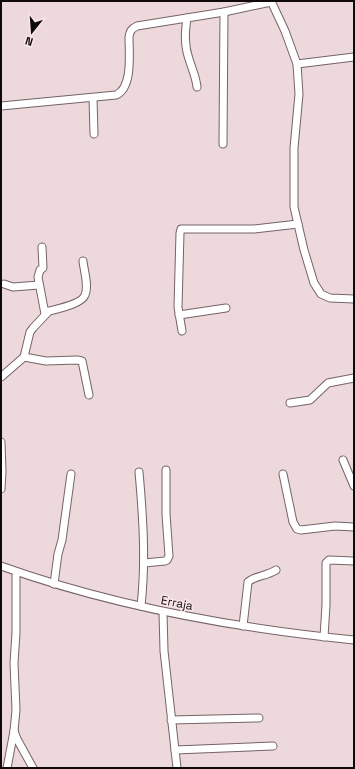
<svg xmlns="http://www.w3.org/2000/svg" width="355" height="769" viewBox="0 0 355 769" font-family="'Space Grotesk',sans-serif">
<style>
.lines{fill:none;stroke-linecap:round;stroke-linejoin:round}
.minor-casing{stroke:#756367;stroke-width:9}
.minor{stroke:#fff;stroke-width:7}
.labels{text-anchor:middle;stroke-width:3;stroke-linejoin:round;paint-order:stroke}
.street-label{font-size:12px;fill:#100a0b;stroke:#fae6e9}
</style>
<rect width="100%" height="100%" fill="#edd9dc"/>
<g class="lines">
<defs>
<g id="minor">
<polyline points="271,1 285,31 297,64 299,94 294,148 294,207 304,250 314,283 321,294 330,298 354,299"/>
<path d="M187,18c-2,14 -3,27 2,41 3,10 7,18 8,28"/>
<polyline points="297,64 354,57"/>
<polyline points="93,98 94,134"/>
<path d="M1,106l115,-11c17,-7 13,-42 13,-58 1,-6 2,-8 8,-11l87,-14 47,-10"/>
<polyline points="223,144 224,12"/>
<polyline points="42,247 43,268 40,270 38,277 45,314"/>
<polyline points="4,284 13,287 39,285"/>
<polyline points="179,315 226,308"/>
<polyline points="182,331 178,307 180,233 181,229 254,229 298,224"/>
<polyline points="24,357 46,361 77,360 82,361 89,395"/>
<path d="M1,377l23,-20 6,-25 3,-4 16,-17c8,-2 33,-7 36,-16 4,-9 -1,-24 -2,-34"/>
<polyline points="290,403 310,400 328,383 354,378"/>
<polyline points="1,442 2,471 1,489"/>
<polyline points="343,460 354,486"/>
<path d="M139,472c4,45 7,89 2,134"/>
<polyline points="283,474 293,522 297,529 301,530 335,526 354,527"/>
<polyline points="144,563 165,561 167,560 169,556 166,514 166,470"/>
<path d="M1,566c114,41 233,62 353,74"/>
<polyline points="54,584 58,554 62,540 71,474"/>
<polyline points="163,612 164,651 177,768"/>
<path d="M243,626l5,-44c6,-6 19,-6 28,-12"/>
<polyline points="324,637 326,605 326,563 329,560 354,561"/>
<polyline points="171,720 259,718"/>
<polyline points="14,731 17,739 33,768"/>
<polyline points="175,750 273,746"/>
<polyline points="7,768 14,731 16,710 14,663 16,633 16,572"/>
</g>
</defs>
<use href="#minor" class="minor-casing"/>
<use href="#minor" class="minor"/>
</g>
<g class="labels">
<g class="street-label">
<text transform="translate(177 603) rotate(11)" y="4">Erraja</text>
</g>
</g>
<rect width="355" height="769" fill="none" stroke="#100a0b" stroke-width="4"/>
<g transform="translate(32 32) rotate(197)" stroke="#fae6e9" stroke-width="3" paint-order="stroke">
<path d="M0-3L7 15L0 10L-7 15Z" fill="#100a0b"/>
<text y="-6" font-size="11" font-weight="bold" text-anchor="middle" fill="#100a0b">N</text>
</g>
</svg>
